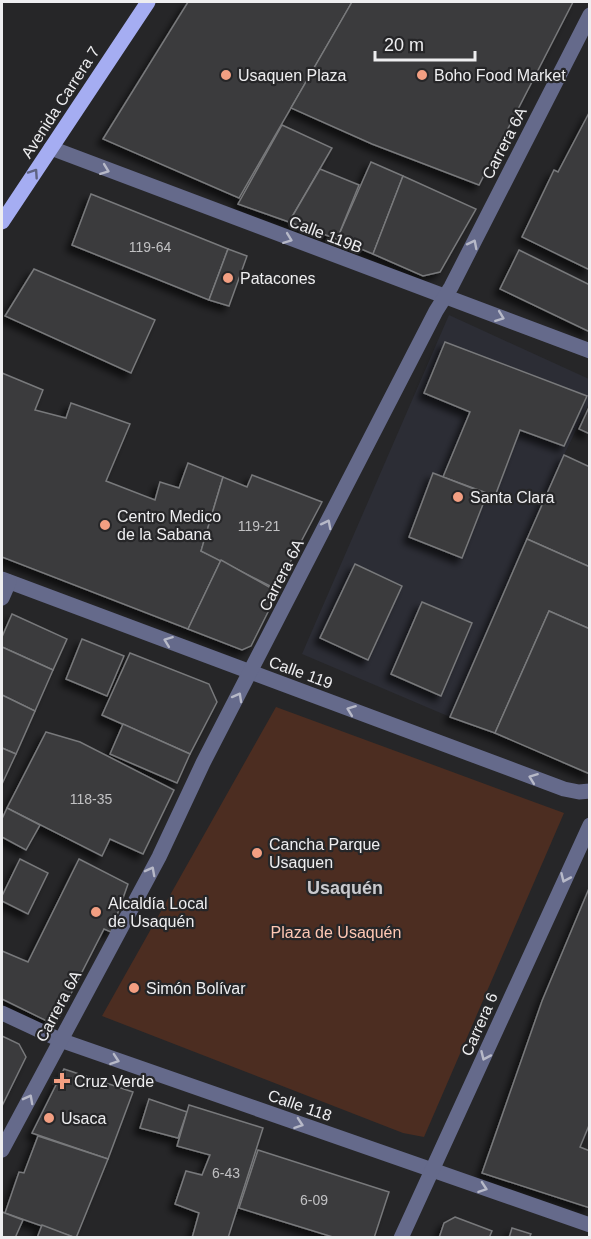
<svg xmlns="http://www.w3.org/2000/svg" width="591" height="1239" viewBox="0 0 591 1239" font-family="Helvetica,sans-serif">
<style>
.built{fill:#2c2d35}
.green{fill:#4c2d21}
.building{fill:#3a3a3c;stroke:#78797b;stroke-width:1.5;filter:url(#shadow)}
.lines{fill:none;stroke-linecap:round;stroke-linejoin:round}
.minor{stroke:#656a8b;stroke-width:15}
.major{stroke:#a5adf2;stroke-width:15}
.oneway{stroke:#b7b9c8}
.oneway2{stroke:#5f6383}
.poi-dot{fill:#f39f82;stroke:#262628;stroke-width:2}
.labels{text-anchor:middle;stroke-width:4.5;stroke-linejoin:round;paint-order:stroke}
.number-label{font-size:14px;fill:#c1c1c3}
.poi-label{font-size:16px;fill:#eeeef0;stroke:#262628;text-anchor:start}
.street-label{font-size:16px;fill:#eeeef0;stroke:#262628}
.park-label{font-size:16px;fill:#ffc8b4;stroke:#262628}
.neighbourhood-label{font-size:18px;font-weight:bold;fill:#c9c9cd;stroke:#262628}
</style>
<defs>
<filter id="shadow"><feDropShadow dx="-5.5" dy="5.5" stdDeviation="3" flood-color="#0009"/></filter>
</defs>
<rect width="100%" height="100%" fill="#262628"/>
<polygon class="built" points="449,315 589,379 589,403 564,455 450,717 302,654"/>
<polygon class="green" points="276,707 564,813 424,1137 403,1133 102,1016"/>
<g class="building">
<polygon points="188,2 352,2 239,198 103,139"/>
<polygon points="352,2 573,2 479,185 372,144 291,108"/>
<polygon points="590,111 590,270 522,237 554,170 558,172"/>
<polygon points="282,125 332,148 289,222 238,204"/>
<polygon points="371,162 403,176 373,254 337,239"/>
<polygon points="320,169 359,185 337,239 289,222"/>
<polygon points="403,176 476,209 440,272 423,276 373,254"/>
<polygon points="91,194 228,249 209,300 72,245"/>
<polygon points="228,249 247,256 229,306 209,300"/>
<polygon points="519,250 590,285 590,332 500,289"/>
<polygon points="34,269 155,320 131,373 5,316"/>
<polygon points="445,342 587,396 564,446 520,430 495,496 443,477 470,412 424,393"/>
<polygon points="2,373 43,390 35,410 66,418 71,403 130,424 106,481 155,500 160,482 179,488 188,463 223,477 201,551 221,560 188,629 2,557"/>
<polygon points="590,405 590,434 579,429"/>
<polygon points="564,455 590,467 590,567 527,539"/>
<polygon points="433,473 487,494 462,558 409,537"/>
<polygon points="252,475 322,502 276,589 201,551 223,477 247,487"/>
<polygon points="527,539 590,567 590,629 549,611 495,733 450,717"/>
<polygon points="221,560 278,592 251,646 242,650 188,629"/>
<polygon points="355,564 402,586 368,660 320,638"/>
<polygon points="422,602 472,623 441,696 391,674"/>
<polygon points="549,611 590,629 590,774 495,733"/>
<polygon points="12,614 67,639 53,670 2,647 2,637"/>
<polygon points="82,639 124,656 107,696 66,679"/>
<polygon points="2,647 53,670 35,711 2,695"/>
<polygon points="130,653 209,684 217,702 190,754 102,715"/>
<polygon points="2,695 35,711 16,754 2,748"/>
<polygon points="123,724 190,754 177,783 110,754"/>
<polygon points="46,732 80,742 174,790 143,854 110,839 102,856 7,808"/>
<polygon points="2,748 16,754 2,784"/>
<polygon points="7,808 40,825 26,850 2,837 2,819"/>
<polygon points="20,859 48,873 28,914 2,901 2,896"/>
<polygon points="79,859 128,884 111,932 104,929 55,1025 2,999 2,951 28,962"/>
<polygon points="590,886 590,1123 580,1147 590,1151 590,1208 482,1173 542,1001"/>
<polygon points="2,1036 19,1044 26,1057 2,1106"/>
<polygon points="64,1069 133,1092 108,1159 32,1133"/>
<polygon points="149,1099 187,1112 178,1138 140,1128"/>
<polygon points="189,1105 263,1128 228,1238 192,1238 199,1213 175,1204 186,1171 202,1175 210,1155 177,1146"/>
<polygon points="38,1136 108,1159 76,1238 5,1213 19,1172 24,1173"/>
<polygon points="258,1150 389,1192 374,1238 336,1238 239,1208"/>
<polygon points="2,1212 23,1220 15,1238 2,1238"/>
<polygon points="455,1217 492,1231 489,1238 439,1238 444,1223"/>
<polygon points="42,1225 76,1238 37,1238"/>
<polygon points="512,1228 531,1234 529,1238 509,1238"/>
</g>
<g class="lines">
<g class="minor">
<polyline points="51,148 590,351"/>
<polyline points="2,579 564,789 579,792 590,791"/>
<polyline points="2,598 9,582"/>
<polyline points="2,1013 60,1040 590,1225"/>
<polyline points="2,1150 159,857 203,763 436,311 451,287 590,15"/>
<polyline points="401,1238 590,825"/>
</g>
<polyline class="major" points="2,222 148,2"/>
</g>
<defs><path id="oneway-chevron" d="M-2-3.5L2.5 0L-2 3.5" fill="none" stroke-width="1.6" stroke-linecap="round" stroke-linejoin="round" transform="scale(1.5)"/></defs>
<g class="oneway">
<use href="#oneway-chevron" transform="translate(105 170) rotate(21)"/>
<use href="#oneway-chevron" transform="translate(288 239) rotate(21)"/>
<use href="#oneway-chevron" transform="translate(473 244) rotate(-63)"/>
<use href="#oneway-chevron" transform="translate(500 317) rotate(21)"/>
<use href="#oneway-chevron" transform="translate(327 524) rotate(-63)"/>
<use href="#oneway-chevron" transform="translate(168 641) rotate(-159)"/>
<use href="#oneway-chevron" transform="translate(238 697) rotate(-61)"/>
<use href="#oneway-chevron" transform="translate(351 710) rotate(-159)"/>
<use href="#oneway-chevron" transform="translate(533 778) rotate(-159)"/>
<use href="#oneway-chevron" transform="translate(151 871) rotate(-62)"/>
<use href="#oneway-chevron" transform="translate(565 878) rotate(114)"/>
<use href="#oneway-chevron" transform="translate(485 1056) rotate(114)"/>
<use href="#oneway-chevron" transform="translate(115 1060) rotate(19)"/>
<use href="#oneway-chevron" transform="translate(29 1099) rotate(-62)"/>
<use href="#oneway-chevron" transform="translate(299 1124) rotate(19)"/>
<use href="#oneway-chevron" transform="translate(483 1188) rotate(19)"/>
</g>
<use class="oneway2" href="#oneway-chevron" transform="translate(34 173) rotate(-56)"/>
<g class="poi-dot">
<circle cx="226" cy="75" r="6"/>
<circle cx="422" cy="75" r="6"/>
<circle cx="228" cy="278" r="6"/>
<circle cx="458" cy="497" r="6"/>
<circle cx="105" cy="525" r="6"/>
<circle cx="257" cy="853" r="6"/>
<circle cx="96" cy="912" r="6"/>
<circle cx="134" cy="988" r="6"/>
<path d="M59 1072h6v6h6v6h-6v6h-6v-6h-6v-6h6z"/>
<circle cx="49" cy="1118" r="6"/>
</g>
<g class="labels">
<g class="number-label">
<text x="150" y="252">119-64</text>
<text x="259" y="531">119-21</text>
<text x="91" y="804">118-35</text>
<text x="226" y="1178">6-43</text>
<text x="314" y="1205">6-09</text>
</g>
<g class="poi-label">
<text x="238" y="81">Usaquen Plaza</text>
<text x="434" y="81">Boho Food Market</text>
<text x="240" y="284">Patacones</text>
<text x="470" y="503">Santa Clara</text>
<text x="117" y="522">Centro Medico<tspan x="117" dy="18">de la Sabana</tspan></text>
<text x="269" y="850">Cancha Parque<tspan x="269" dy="18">Usaquen</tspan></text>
<text x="108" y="909">Alcaldía Local<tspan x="108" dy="18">de Usaquén</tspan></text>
<text x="146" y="994">Simón Bolívar</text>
<text x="74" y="1087">Cruz Verde</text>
<text x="61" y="1124">Usaca</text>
</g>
<g class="street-label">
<text transform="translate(60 102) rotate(-57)" y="6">Avenida Carrera 7</text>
<text transform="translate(504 143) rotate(-63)" y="6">Carrera 6A</text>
<text transform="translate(326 234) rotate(21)" y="6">Calle 119B</text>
<text transform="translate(281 575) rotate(-63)" y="6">Carrera 6A</text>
<text transform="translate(301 672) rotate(20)" y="6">Calle 119</text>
<text transform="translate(58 1006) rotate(-62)" y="6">Carrera 6A</text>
<text transform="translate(479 1024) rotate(-66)" y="6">Carrera 6</text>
<text transform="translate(300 1105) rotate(19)" y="6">Calle 118</text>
</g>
<g class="park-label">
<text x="336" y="938">Plaza de Usaquén</text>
</g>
<g class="neighbourhood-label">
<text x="345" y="894">Usaquén</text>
</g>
</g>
<rect width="591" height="1239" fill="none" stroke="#eeeef0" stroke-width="6"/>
<path d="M375 51v9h100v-9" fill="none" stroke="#eeeef0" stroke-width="3"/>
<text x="384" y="51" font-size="18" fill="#eeeef0" stroke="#262628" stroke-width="4.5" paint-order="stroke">20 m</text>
</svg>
